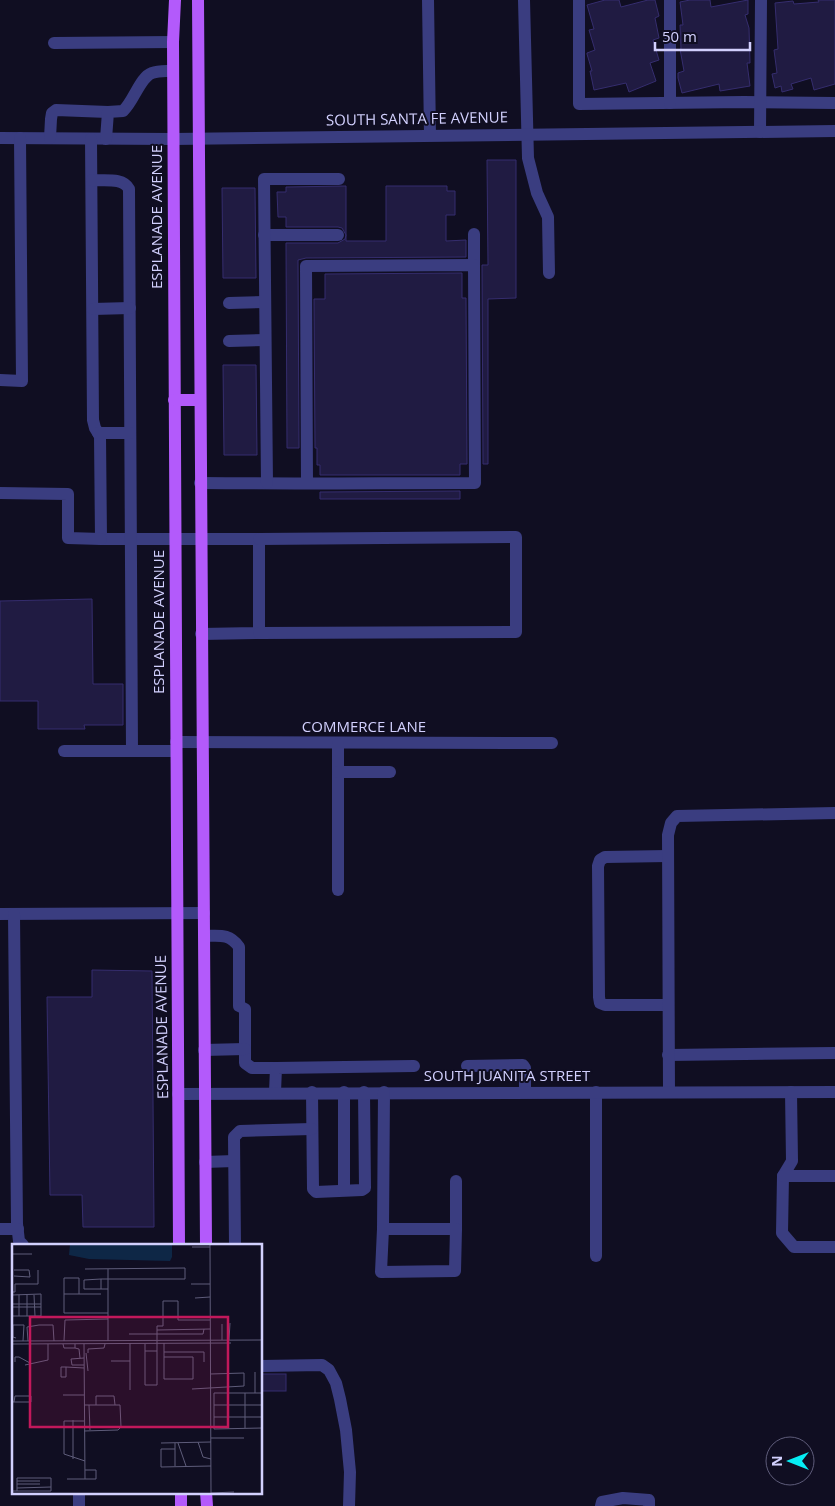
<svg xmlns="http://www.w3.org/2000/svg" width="835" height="1506" viewBox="0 0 835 1506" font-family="'Open Sans',sans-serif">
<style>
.building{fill:#201b42;stroke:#352d6e}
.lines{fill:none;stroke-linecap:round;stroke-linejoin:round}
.minor{stroke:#3a3d80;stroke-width:12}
.major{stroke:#b35afb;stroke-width:12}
.labels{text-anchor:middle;stroke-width:4;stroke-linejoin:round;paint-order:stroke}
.street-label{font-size:15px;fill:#d2d0fe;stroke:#100e22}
.inset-road{fill:none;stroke:#5e5c7a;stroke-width:1}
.view{fill:#c2185b;fill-opacity:0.15;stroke:#c2185b;stroke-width:2.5}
.inset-edge{fill:none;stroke:#d2d0fe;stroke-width:2.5}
</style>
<rect width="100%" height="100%" fill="#100e22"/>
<g class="building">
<polygon points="605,0 619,0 621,7 648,0 655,0 659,16 655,18 659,38 653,40 659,60 650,63 656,81 629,92 626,83 594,90 590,71 592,71 587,54 587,53 595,50 589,30 594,29 587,5"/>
<polygon points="690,0 710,0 711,7 748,0 748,14 745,15 749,28 750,63 747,63 750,86 720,91 719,84 682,93 678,78 678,73 684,71 680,49 681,49 680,25 683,25 680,2"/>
<polygon points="818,0 835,0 835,84 814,90 811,78 791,84 793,89 782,92 781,86 775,88 772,74 777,73 774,50 778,49 775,3 793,1 794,4 819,2"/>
<polygon points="487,160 516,160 516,298 488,299 488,464 483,464 482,265 488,265"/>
<polygon points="346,186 346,241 386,241 386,186 447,186 447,191 455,191 455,215 446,215 446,241 466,240 466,257 306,258 298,260 299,448 287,448 286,243 338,243 345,239 346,235 342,228 338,227 286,227 286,217 278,217 277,192 286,192 286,187"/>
<polygon points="222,188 255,188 256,278 223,278"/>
<polygon points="462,273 462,298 466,298 467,464 460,464 460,475 320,475 320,465 317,465 317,448 315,448 314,299 325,299 325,274"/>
<polygon points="223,365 256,365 257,455 224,455"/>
<polygon points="460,491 460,499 320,499 320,492"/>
<polygon points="92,599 93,684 123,684 123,725 84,725 85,729 38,729 38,701 0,701 0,601"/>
<polygon points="92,970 152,971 154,1227 83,1227 82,1195 50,1195 47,997 92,997"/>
<rect x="261" y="1374" width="25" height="17"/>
</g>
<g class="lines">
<g class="minor">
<polyline points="428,0 430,135"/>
<polyline points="524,0 528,158 537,193 548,217 549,273"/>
<polyline points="579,0 579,104 744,102 835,103"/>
<polyline points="670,0 670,103"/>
<polyline points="54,43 173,42"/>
<polyline points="760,132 761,0"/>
<polyline points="0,138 173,139 835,131"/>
<polyline points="50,138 51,119 52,113 56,110 108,112"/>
<polyline points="91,139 93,420 95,428 100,436 101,539 259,539 259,633 201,634"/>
<path d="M106,139l2,-27 15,-1c11,-10 17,-34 29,-38 7,-3 15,-2 21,-2"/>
<path d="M92,180c12,1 31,-3 37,9l3,562"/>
<polyline points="264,235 338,235"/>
<polyline points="474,265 474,234"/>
<polyline points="229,303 265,302"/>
<polyline points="93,309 130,308"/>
<polyline points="229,341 265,340"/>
<polyline points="0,380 22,381 20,138"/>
<polyline points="98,433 130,433"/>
<path d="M200,483c92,1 183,0 275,0l-1,-218 -168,1 1,217"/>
<polyline points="267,483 264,179 339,179"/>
<polyline points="0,493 68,494 68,538 101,539"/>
<polyline points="259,539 516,537 516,632 259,633"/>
<polyline points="176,742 552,743"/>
<polyline points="338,744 338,890"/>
<polyline points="64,751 176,751"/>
<polyline points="338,772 390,772"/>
<polyline points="668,856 605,857 600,860 598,866 599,997 600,1003 605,1005 668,1005"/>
<polyline points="0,914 204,913"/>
<polyline points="14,914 17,1224 19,1241 23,1245"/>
<path d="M204,936c15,0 25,-3 35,11v59l6,3v54l7,5h24"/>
<polyline points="204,1050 245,1049"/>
<polyline points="668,1055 835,1053"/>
<polyline points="467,1066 523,1065 525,1068 525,1092"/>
<polyline points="275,1092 276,1068 414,1066"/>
<polyline points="312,1092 313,1189 316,1192 362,1190 365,1188 364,1092"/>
<polyline points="344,1092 344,1190"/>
<polyline points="596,1092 596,1256"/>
<polyline points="669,1092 668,835 671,823 677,816 835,813"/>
<polyline points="791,1092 792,1161 783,1176 782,1233 794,1247 835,1247"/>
<polyline points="178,1094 835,1092"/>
<polyline points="205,1162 234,1161"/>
<polyline points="783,1176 835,1176"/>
<polyline points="456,1181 456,1229"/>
<polyline points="0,1229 18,1229"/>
<polyline points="383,1229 381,1272 455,1271 456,1229 383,1229 384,1092"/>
<polyline points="235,1245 234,1137 240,1131 312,1129"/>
<polyline points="261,1366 322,1365 329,1370 336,1383 340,1399 346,1430 350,1472 349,1506"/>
<polyline points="79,1492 79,1506"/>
<polyline points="601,1506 602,1502 623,1498 649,1500 649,1506"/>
</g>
<g class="major">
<polyline points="175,0 173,42 179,1245"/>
<polyline points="198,0 206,1245"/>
<polyline points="174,400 200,400"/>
<polyline points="181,1492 181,1506"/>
<polyline points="206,1492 207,1506"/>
</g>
</g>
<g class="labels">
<g class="street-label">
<text transform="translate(417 119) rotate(-1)" y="5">SOUTH SANTA FE AVENUE</text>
<text transform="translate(157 217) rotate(-90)" y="5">ESPLANADE AVENUE</text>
<text transform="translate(159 622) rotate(-90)" y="5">ESPLANADE AVENUE</text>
<text x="364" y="732">COMMERCE LANE</text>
<text transform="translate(162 1027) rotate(-91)" y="5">ESPLANADE AVENUE</text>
<text x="507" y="1081">SOUTH JUANITA STREET</text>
</g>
</g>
<g transform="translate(12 1244)">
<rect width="250" height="250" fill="#100e22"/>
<path d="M58,0h102v13l-2,4 -81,-2 -20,-4z" fill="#0e2746"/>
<path class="inset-road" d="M198,0l1,250M180,3h18M0,10h20M73,25l100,-1v11h-84M96,25v72M2,26h15l1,7 -16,-1M179,40h19M89,45v-10l-17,1v9h24M0,48h3v-8h23v-14M52,50v-16h15v16M89,50h-37v19h44M0,51l29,-1v22h-29M22,51l1,21M183,54l15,-1M0,60h29M0,63h29M7,72v-21M15,72v-21M210,80v16M0,81h12l-1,16M1,81v12l3,1M145,86v-4h6v-25h15v19h32M117,90h74l1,-5M217,96l1,-17M0,97l250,-1M16,97l-1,-14 12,-2h14l1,16M52,97l1,-21 43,-1M0,100l219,-1M51,100l1,4h11M63,100v4l4,1 1,9M72,100l1,135M133,100v7h12v-21l53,-1M133,107v34h12v-34M152,108h40v10M74,109l2,18M76,109v-4l16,-1 1,-4M152,113h29v22h-29v-36M72,114l-13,1 1,6h12M99,117h19M3,118v-5h4l11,6M13,121l23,-5v-16M54,123h-5v10h5v-10l18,1M243,128v21M180,145l52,-3v-13l-34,1M118,146v-47M233,149v35M250,149h-48v36l48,-1M51,151h21M0,158h19v-6h-16l-1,6M72,161h36l1,22 -3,3 -34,1M77,161l1,25M84,161v-9h18l1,9M202,161h48M202,173h48M72,177h-20v33l21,7M199,194h33M186,198l5,15 8,2M149,199l50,-1M163,199v23M166,199l8,23M163,205h-14v18l50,-1M61,215v-39M55,235h29v-9h-11M5,237h23M5,240h23M5,244l34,-1M0,247h39v-13h-34v13M199,249l23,-1"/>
<path class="view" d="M18,73h198v110h-198z"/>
<rect width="250" height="250" class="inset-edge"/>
</g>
<g transform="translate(790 1461) rotate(270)"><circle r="24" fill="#100e22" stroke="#5e5c7a"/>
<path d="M0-4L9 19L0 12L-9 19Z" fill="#06edf4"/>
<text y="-8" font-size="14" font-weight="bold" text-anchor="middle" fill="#d2d0fe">N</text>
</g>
<path d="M655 42v8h95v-8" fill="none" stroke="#d2d0fe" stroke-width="2.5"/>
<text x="662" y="42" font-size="15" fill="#d2d0fe" stroke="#100e22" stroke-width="4" paint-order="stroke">50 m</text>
</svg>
